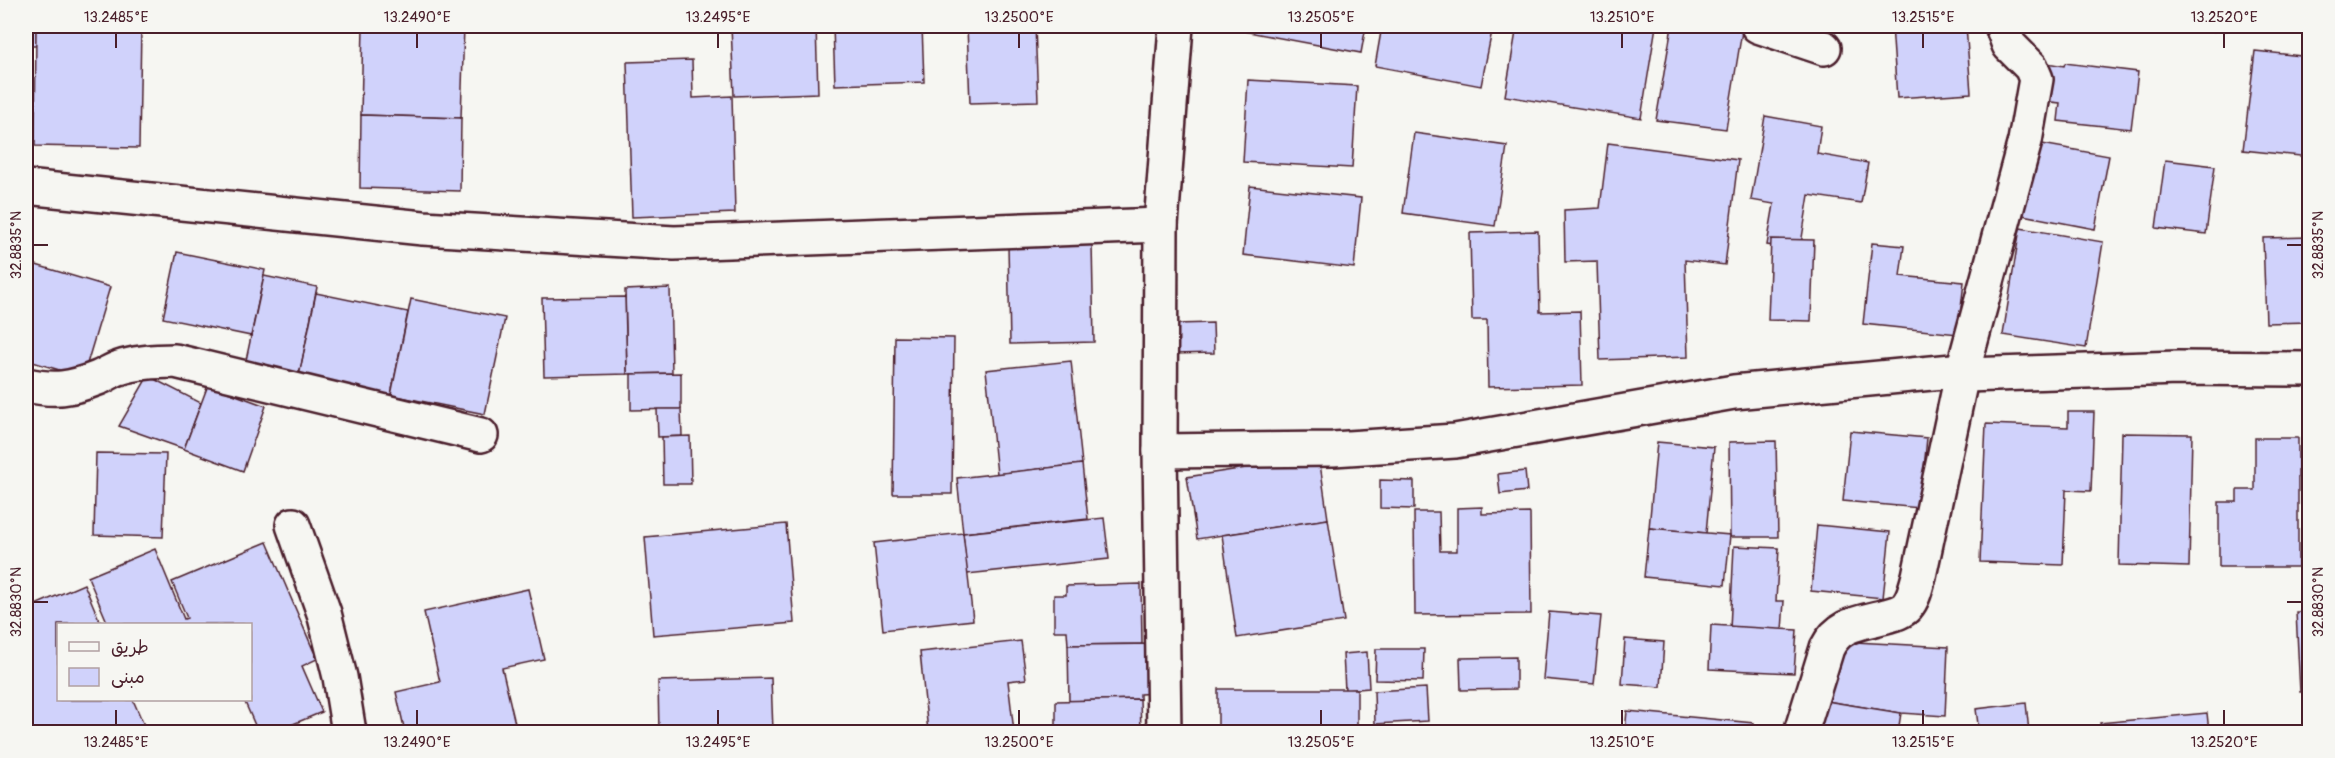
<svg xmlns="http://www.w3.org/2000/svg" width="2335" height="758" viewBox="0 0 2335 758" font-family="Pangolin,'Playpen Sans Arabic',sans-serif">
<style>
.building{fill:#d0d2fb;stroke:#4a1f2b;stroke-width:1.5}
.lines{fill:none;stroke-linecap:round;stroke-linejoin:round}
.minor-casing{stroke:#4a1f2b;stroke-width:38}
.minor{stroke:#f6f6f2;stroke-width:33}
.ticks{fill:none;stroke:#4a1f2b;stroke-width:2}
.neatline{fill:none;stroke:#4a1f2b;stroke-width:2}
.ticks-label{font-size:15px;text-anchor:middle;fill:#4a1f2b}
</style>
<rect width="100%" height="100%" fill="#f6f6f2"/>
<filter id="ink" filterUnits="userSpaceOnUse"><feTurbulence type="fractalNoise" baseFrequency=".0167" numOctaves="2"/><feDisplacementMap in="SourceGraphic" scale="12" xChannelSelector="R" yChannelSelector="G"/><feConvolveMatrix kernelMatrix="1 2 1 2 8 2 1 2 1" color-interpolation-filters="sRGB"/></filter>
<g filter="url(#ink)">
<g class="building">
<rect x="26" y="26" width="10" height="20"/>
<polygon points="36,26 141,26 139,148 35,146"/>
<polygon points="363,26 464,26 461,118 361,115"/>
<polygon points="731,26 816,26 818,93 734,96"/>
<polygon points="833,26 922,26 924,82 835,85"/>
<polygon points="967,26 1035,26 1038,101 970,103"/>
<polygon points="1227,26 1366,26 1361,53 1227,28"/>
<polygon points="1382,26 1493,26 1481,86 1375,66"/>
<polygon points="1517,26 1656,26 1641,118 1505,96"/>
<polygon points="1672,26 1698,26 1742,31 1726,129 1656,120"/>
<polygon points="1892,26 1966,26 1971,93 1897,98"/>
<polygon points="2205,26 2243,26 2244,29 2206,32"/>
<polygon points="2255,51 2310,57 2310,157 2243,150"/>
<polygon points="692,60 693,98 732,96 735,213 632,217 627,62"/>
<polygon points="2047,63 2064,66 2065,63 2138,72 2131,129 2058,121 2060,103 2042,101"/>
<polygon points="1248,80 1357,86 1352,168 1243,162"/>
<polygon points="361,115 461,118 460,191 360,188"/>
<polygon points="1765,116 1821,126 1817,154 1868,163 1861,203 1809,195 1800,250 1767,245 1774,204 1751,200"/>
<polygon points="1414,133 1507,146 1495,226 1403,213"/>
<polygon points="2031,142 2109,156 2095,229 2017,214"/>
<polygon points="1608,143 1738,160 1725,265 1685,260 1688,357 1600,360 1597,261 1565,262 1564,210 1600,208"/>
<polygon points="2165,160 2215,166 2206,234 2156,228"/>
<polygon points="1250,186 1361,198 1354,268 1243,255"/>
<polygon points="2020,228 2103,242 2086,348 2003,335"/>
<polygon points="1538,231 1540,312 1580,311 1582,385 1488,387 1487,320 1472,320 1470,233"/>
<polygon points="2310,237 2310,322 2266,323 2263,238"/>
<polygon points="1771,239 1814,240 1811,321 1768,320"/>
<polygon points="1872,243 1904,246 1900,276 1964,282 1958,334 1863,324"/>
<polygon points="1092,244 1094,342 1010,344 1008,245"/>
<polygon points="177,252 265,270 251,336 163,318"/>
<polygon points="26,262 110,287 83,377 26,360"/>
<polygon points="264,276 317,287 299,376 245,365"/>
<polygon points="670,288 672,373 627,374 625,290"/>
<polygon points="316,293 408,312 391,395 299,376"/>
<polygon points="625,297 627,374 544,376 542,298"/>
<polygon points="411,299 505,318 485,414 391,395"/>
<polygon points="1213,323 1214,353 1175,354 1175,324"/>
<polygon points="895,337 954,338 952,494 893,494"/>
<polygon points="1071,361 1082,464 997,474 986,370"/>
<polygon points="681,373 681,409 631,410 631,374"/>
<polygon points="148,376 201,403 184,449 119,426"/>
<polygon points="208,385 266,406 243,471 184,449"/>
<polygon points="657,409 681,409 682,436 658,437"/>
<polygon points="2068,412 2094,412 2091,491 2066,490 2063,565 1980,562 1986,424 2068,427"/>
<polygon points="1850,431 1927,438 1920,508 1843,501"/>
<polygon points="2122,433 2192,434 2189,567 2119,565"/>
<polygon points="690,436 691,484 663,484 662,437"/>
<polygon points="2255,438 2298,438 2298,567 2219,567 2219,502 2237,502 2237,490 2255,490"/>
<polygon points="1776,441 1778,537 1730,537 1729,442"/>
<polygon points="1657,442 1714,447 1706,533 1649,528"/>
<polygon points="96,453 166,454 163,537 94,535"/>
<polygon points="1319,457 1328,519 1197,539 1187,477"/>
<polygon points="1082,464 1088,519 963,533 957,478"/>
<polygon points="1525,471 1527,491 1500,494 1498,474"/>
<polygon points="1380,480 1414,481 1414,509 1380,508"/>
<polygon points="1482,507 1482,514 1530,513 1531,614 1415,615 1414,512 1439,512 1440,551 1457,551 1457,508"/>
<polygon points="1104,518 1109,559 967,574 963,533"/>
<polygon points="1328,519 1344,621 1237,638 1222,535"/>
<polygon points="786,524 794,623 653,635 645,537"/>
<polygon points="1817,525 1890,532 1883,598 1811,591"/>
<polygon points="1649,528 1730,535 1725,585 1644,577"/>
<polygon points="963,533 973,620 883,630 874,543"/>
<polygon points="267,542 317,659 302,666 322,712 274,732 258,732 244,700 250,700 250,624 108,624 88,577 155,549 184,619 187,618 172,582"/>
<polygon points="1734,546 1779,548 1776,601 1784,601 1782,631 1730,629"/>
<polygon points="84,584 101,624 58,624 58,700 133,700 147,732 26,732 26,609"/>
<polygon points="1141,584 1142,644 1068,645 1067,631 1054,631 1054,595 1066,595 1066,586"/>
<polygon points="528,589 544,659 502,668 517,732 405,732 396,692 440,682 424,612"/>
<polygon points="1549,612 1601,616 1594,684 1543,679"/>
<polygon points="2296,612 2310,612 2310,692 2300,692"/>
<polygon points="1711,625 1797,630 1794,673 1709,669"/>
<polygon points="1625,639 1664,642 1661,687 1622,684"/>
<polygon points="1021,641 1026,679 1008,681 1014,732 928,732 920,652"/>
<polygon points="1836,641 1948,647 1945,716 1901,713 1826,701"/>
<polygon points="1158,644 1159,693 1140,694 1140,699 1069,701 1068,645"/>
<polygon points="1376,649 1424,649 1423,681 1375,680"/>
<polygon points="1367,652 1369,688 1345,690 1343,654"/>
<polygon points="1516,657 1516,689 1461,690 1460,658"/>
<polygon points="771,678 773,732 659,732 658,681"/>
<polygon points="1426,688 1428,721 1375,724 1374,691"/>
<rect x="1218" y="689" width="139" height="43"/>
<polygon points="1140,699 1141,732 1056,732 1056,701"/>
<polygon points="1826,701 1901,713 1898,732 1821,732"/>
<polygon points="2026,703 2029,732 1979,732 1976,709"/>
<polygon points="1627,711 1754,723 1753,732 1625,732"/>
<polygon points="2207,713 2209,732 2101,732 2100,723"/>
</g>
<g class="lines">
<defs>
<g id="minor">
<polyline points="1758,26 1824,48"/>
<polyline points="26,187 423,228 674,243 1161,225"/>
<path d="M26,385c29,6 44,4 72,-7 8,-3 14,-8 21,-10 18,-6 37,-7 56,-7l306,74"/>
<polyline points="1160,451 1333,449 1455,441 1734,392 1963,370 1966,375 2178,368 2310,369"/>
<polyline points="293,525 324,613 340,677 349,732"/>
<polyline points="1164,732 1160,451 1161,225 1176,26"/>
<path d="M1801,732l26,-84c12,-25 34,-25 59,-32 7,-2 16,-4 21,-10 7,-8 9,-20 12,-30l44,-206 62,-229 11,-62 -5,-12 -22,-22 -7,-19"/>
</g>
</defs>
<use href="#minor" class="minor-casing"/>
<use href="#minor" class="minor"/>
</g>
</g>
<path class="ticks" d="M116,33v15M417,33v15M718,33v15M1019,33v15M1321,33v15M1622,33v15M1923,33v15M2224,33v15M33,245h15M2287,245h15M33,602h15M2287,602h15M116,710v15M417,710v15M718,710v15M1019,710v15M1321,710v15M1622,710v15M1923,710v15M2224,710v15"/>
<rect width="2335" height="758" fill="none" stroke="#f6f6f2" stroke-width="66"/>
<rect x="57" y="623" width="195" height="78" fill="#f6f6f2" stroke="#b1a0a2" stroke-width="1.5"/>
<rect x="69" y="642" width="30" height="9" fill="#f6f6f2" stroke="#b1a0a2" stroke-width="1.5"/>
<text x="111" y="653" font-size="18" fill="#4a1f2b">طريق</text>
<rect x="69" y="668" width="30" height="18" fill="#d0d2fb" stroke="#b1a0a2" stroke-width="1.5"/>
<text x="111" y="683" font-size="18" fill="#4a1f2b">مبنى</text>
<rect x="33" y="33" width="2269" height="692" class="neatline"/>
<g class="ticks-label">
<text x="116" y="22">13.2485°E</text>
<text x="417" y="22">13.2490°E</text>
<text x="718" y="22">13.2495°E</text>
<text x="1019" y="22">13.2500°E</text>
<text x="1321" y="22">13.2505°E</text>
<text x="1622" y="22">13.2510°E</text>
<text x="1923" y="22">13.2515°E</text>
<text x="2224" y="22">13.2520°E</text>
<text transform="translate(16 245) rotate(-90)" y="5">32.8835°N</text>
<text transform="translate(2318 245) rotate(-90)" y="5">32.8835°N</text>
<text transform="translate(16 602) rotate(-90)" y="5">32.8830°N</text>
<text transform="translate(2318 602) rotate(-90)" y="5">32.8830°N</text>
<text x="116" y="747">13.2485°E</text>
<text x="417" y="747">13.2490°E</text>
<text x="718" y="747">13.2495°E</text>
<text x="1019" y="747">13.2500°E</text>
<text x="1321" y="747">13.2505°E</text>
<text x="1622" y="747">13.2510°E</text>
<text x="1923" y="747">13.2515°E</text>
<text x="2224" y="747">13.2520°E</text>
</g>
</svg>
